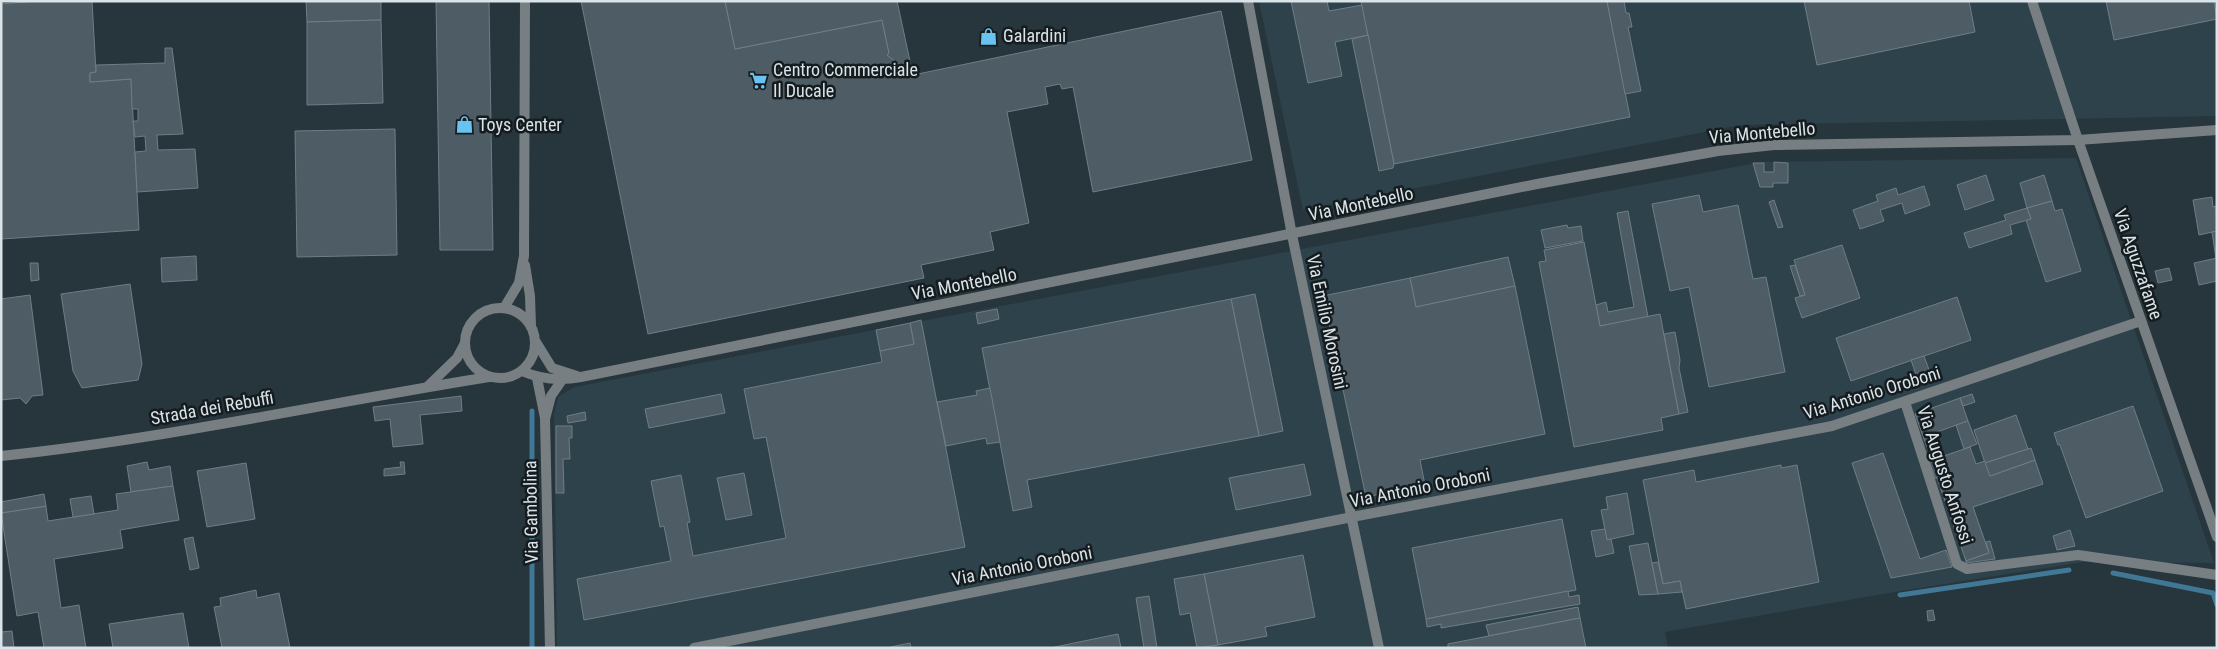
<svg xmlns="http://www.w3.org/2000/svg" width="2218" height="649" viewBox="0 0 2218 649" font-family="'Roboto Condensed',sans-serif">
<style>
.built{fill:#2e424c}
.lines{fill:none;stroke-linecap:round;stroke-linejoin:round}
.stream{stroke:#407895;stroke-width:5}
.building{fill:#4e5d65;stroke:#6f7e86}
.minor{stroke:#787f83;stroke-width:10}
.labels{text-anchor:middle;stroke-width:5;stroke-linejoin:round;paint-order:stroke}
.poi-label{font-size:18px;fill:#dae3e7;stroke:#151c1f;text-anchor:start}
.street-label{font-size:18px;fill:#dae3e7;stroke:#151c1f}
</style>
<rect width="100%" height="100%" fill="#27353c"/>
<g class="built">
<polygon points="1259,1 2217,1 2217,116 1741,125 1303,210"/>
<polygon points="2076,158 2214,563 2083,562 1889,593 1665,632 1668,648 557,648 554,414 558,397 574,387 1761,162"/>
</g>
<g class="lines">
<g class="stream">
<polyline points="2113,573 2213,593 2217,605"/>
<polyline points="1900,595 2069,570"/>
<polyline points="532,648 532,411"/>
</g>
</g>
<g class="building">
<polygon points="38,1 92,1 96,72 90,73 90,82 131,79 139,230 1,239 1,4"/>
<polygon points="306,1 381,1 381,20 307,22"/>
<polygon points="436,1 489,1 493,250 440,250"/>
<polygon points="581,1 725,1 735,49 882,20 889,53 887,55 913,75 1221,11 1252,160 1093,192 1073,87 1062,89 1060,84 1045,87 1048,104 1007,112 1029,223 990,232 994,250 921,265 924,278 648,334"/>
<polygon points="725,1 897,1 913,75 887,55 889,53 882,20 735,49"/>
<polygon points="1291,1 1327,1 1329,11 1362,5 1368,35 1335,42 1342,76 1308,83"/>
<polygon points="1361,1 1607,1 1630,117 1394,164"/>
<polygon points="1607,1 1624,1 1626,13 1629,13 1632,27 1628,27 1641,91 1625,94"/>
<polygon points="1804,1 1969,1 1975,32 1817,65"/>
<polygon points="2106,1 2214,1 2217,19 2114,40"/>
<polygon points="381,20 383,103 307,105 307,22"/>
<polygon points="1368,35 1394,164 1393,168 1379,171 1352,39"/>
<polygon points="165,48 172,48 183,134 157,135 158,150 195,149 198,188 137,192 135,152 146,151 145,136 135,137 133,121 138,121 138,109 132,109 131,79 90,82 90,73 96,72 96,65 165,63"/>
<polygon points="395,129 397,255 297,257 295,131"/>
<polygon points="1774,162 1788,163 1788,183 1773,183 1773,187 1760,187 1753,163 1764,163 1764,172 1774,172"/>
<polygon points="1986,175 1994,200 1965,210 1957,185"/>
<polygon points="2044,175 2052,201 2027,208 2020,183"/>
<polygon points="1924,186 1930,205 1905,214 1902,203 1880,210 1884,221 1860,229 1853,210 1878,201 1876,195 1896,188 1898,195"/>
<polygon points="1699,195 1703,212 1738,205 1753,279 1766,277 1785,372 1709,387 1689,287 1670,291 1652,204"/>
<polygon points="2212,197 2213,207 2216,206 2217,231 2199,235 2193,200"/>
<polygon points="1774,200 1783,227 1778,228 1769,202"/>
<polygon points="2052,201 2055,211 2062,209 2081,271 2046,282 2026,220 2031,219 2027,208"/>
<polygon points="2027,208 2031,219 2010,225 2012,234 1969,248 1964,233 2006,220 2004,215"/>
<polygon points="1628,211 1648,317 1600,326 1596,305 1606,302 1608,312 1634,307 1617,213"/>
<polygon points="1567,225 1568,228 1581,226 1583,241 1545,248 1541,230"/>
<polygon points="2217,231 2217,258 2216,259 2212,232"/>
<polygon points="1584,242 1600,326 1660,314 1679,414 1661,418 1663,430 1574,447 1539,262 1546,261 1544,250"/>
<polygon points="1842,245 1860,298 1802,318 1795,298 1805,295 1794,260"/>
<polygon points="196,256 197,280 162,282 161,258"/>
<polygon points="1508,257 1515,286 1416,307 1410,278"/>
<polygon points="2217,258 2217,281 2199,285 2194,263"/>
<polygon points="30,263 38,263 39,280 31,281"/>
<polygon points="1795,265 1805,295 1800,296 1790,266"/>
<polygon points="2169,268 2172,280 2158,283 2155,271"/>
<polygon points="1410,278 1416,307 1515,286 1545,434 1420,460 1425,485 1366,497 1323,296"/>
<polygon points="130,284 142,364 138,380 82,388 73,371 61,294"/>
<polygon points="1255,294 1283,431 1259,436 1231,299"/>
<polygon points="30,295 43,395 32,396 26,404 20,398 1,400 1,299"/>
<polygon points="1957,297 1971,340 1851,381 1836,338"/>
<polygon points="1231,299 1259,436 1027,480 1032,507 1013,511 982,348"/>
<polygon points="997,309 999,319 978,324 976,313"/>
<polygon points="921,320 965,547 584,620 577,579 671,561 664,526 660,527 651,481 681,475 690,522 687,523 693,556 786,538 766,437 754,439 744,389 882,362 880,351 914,344 910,323"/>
<polygon points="910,323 914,344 880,351 876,330"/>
<polygon points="1675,332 1680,360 1679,368 1688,412 1679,414 1664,334"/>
<polygon points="1924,356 1932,378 1919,383 1911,360"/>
<polygon points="990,388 1000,442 987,444 986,438 946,446 937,402 977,395 976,391"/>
<polygon points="721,394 725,413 649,428 645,409"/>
<polygon points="1972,394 1975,402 1963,406 1960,398"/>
<polygon points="461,396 462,411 420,415 423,444 393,447 390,419 375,421 373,407"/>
<polygon points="1960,398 1968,421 1934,433 1937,443 1927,447 1915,414"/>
<polygon points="2133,406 2163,491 2086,518 2060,445 2058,445 2054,433"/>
<polygon points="585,412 586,420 568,423 567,416"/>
<polygon points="2016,415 2028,449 1985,463 1974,430"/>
<polygon points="1968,421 1977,444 1964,449 1956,425"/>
<polygon points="556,426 572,426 572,438 569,438 570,459 563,459 564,493 556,493"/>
<polygon points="1970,447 1976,464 1985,461 1990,476 2035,460 2043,484 1973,507 1989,553 1966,561 1937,478 1935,478 1929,461"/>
<polygon points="2031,448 2035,460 1990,476 1985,463"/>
<polygon points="1883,453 1920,559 1946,550 1952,567 1891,578 1852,463"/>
<polygon points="147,462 149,470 170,466 173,486 131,492 127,466"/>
<polygon points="400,462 404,462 405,474 384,476 384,469 401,467"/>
<polygon points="246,463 255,519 207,527 197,471"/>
<polygon points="1304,464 1311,495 1236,510 1229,478"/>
<polygon points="1781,465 1781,468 1797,465 1819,582 1686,609 1680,581 1663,584 1643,480 1694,470 1696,482"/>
<polygon points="744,473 752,515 726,520 717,478"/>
<polygon points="173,486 179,520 120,530 123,548 54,559 61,608 79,605 86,648 44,648 38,612 17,616 1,513 46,506 48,521 118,510 116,494"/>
<polygon points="1627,493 1634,534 1607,540 1601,510 1608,509 1606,497"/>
<polygon points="44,494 46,506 1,513 1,502"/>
<polygon points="91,496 94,514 73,517 70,499"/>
<polygon points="1562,519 1576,590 1426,619 1412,548"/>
<polygon points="1605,529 1607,540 1611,539 1614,553 1596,557 1591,531"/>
<polygon points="2070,530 2075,546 2057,550 2053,536"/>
<polygon points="193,537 199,568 190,570 184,539"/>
<polygon points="1990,541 1995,559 1966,563 1966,561 1989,553 1986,542"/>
<polygon points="1648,543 1658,594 1639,595 1629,546"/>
<polygon points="1303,555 1315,617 1265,627 1267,636 1218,645 1204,574"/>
<polygon points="1658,562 1663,584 1680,581 1682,592 1658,594 1652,563"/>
<polygon points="1204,574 1218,645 1197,648 1190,613 1180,615 1174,579"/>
<polygon points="256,590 257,598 279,593 290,648 222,648 214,607 221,606 220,598"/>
<polygon points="1568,591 1569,597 1579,595 1580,604 1441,628 1441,624 1427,627 1426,619"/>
<polygon points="1149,596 1157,648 1144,648 1136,598"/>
<polygon points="1578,607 1580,618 1489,636 1486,625"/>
<polygon points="1933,610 1935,620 1928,621 1927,611"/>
<polygon points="183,613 189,648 113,648 109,624"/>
<polygon points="1580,618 1586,648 1448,648 1448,644"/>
<polygon points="12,631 14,648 1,648 1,632"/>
<polygon points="1118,634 1121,648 1050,648"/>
<polygon points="910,643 911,648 886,648"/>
</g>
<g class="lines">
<g class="minor">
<polyline points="1248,1 1292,235 1379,648"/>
<polyline points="2032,1 2078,140 2217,537"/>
<polyline points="525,265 530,296 531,326"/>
<circle cx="500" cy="343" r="35"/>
<polyline points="504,308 519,283 524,256 525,1"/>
<polyline points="536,342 552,368 577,376"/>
<path d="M522,371c20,9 38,10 59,6l956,-193 181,-33 56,-6 304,-5 139,-10"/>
<polyline points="537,378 545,418"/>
<polyline points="428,386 457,358 465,343"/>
<polyline points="1905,402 1957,564 1967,569 2078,555 2217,575"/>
<path d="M1,456c164,-17 325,-53 488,-79"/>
<polyline points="550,648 545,419 551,396 562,380"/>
<polyline points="694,648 1352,517 1832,426 2141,321"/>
</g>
</g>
<defs>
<symbol id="shop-bare" viewBox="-9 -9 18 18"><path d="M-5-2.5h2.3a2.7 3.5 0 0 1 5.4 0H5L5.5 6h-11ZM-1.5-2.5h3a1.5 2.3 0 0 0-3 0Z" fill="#69c3f1" stroke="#151c1f" stroke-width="2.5" paint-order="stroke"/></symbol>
<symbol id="supermarket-bare" viewBox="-9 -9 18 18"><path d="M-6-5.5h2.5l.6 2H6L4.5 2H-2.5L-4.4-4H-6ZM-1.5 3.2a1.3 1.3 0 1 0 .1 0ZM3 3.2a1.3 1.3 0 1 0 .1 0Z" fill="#69c3f1" stroke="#151c1f" stroke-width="2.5" paint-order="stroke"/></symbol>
</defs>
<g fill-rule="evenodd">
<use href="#shop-bare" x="976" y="24" width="25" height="25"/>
<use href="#supermarket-bare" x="746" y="68" width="25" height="25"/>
<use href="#shop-bare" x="452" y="112" width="25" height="25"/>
</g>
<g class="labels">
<g class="poi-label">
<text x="1003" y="42">Galardini</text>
<text x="773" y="76">Centro Commerciale<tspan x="773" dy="21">Il Ducale</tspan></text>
<text x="478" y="131">Toys Center</text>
</g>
<g class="street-label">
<text transform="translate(1762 133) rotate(-5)" y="6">Via Montebello</text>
<text transform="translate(1361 204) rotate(-12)" y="6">Via Montebello</text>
<text transform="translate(2138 264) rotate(71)" y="6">Via Aguzzafame</text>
<text transform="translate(964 284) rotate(-11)" y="6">Via Montebello</text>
<text transform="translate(1327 322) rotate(78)" y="6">Via Emilio Morosini</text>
<text transform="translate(1872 393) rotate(-17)" y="6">Via Antonio Oroboni</text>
<text transform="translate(212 408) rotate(-10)" y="6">Strada dei Rebuffi</text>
<text transform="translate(1945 475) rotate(72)" y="6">Via Augusto Anfossi</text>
<text transform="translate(1420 488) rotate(-11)" y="6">Via Antonio Oroboni</text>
<text transform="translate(531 512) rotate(-91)" y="6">Via Gambolina</text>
<text transform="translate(1022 566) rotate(-11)" y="6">Via Antonio Oroboni</text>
</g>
</g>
<rect width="2218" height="649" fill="none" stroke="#dae3e7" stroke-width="5"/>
</svg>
